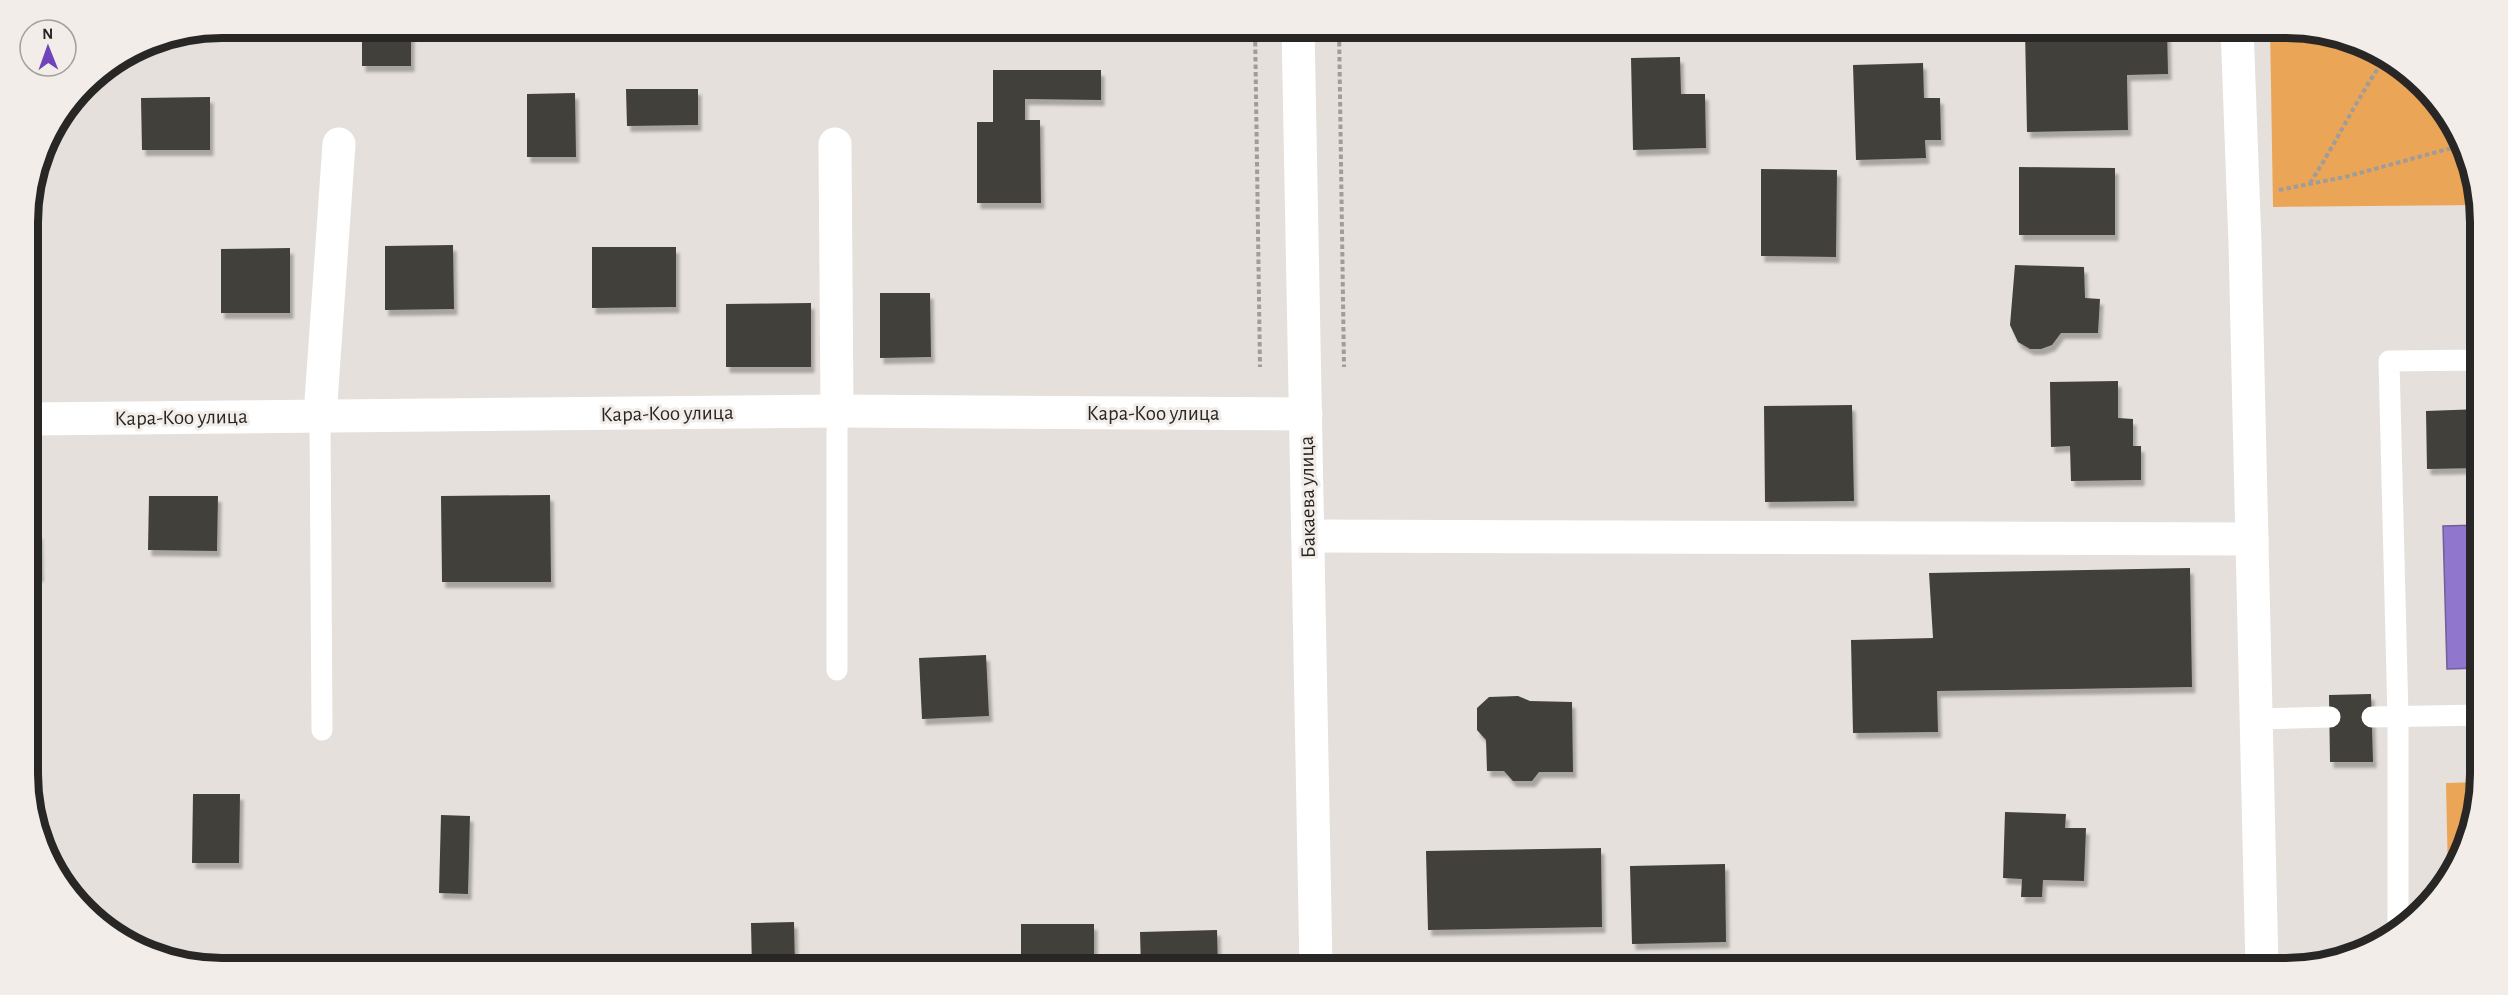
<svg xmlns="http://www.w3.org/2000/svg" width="2508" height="995" viewBox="0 0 2508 995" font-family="'Alegreya Sans',sans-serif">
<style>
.green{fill:#eaa557}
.water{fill:#9076cc;stroke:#715e9a;stroke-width:1.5}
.building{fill:#433f3a;filter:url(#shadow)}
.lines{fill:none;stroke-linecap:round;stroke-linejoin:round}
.path{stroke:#a09c99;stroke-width:4;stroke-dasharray:4.5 3;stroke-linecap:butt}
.service{stroke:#fff;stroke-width:21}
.minor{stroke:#fff;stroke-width:33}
.labels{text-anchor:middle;stroke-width:6;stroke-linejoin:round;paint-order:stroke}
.street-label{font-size:21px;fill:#292725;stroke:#f2ede8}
.rim{fill:none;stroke:#292725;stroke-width:8}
</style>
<defs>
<filter id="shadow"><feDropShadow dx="3.5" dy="6" stdDeviation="1.5" flood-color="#0004"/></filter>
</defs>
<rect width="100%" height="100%" fill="#e5e0db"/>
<g class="green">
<polygon points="2270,27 2287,27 2349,37 2405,67 2441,103 2479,196 2479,205 2273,207"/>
<polygon points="2480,782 2471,836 2448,878 2446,783"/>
</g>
<polygon class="water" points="2480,525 2481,668 2447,669 2443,526"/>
<g class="building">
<rect x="362" y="27" width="49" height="39"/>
<polygon points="2167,27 2168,74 2127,75 2128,130 2027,132 2025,29"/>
<polygon points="1680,57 1681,94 1705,94 1706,148 1633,150 1631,58"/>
<polygon points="1923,63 1924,98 1940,98 1941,140 1925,140 1926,158 1856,160 1853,65"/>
<polygon points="993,70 1101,70 1101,100 1025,99 1025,120 1040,120 1041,203 977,203 977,122 993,122"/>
<polygon points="626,89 698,89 698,125 627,126"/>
<polygon points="575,93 576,157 527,157 527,94"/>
<polygon points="210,97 210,150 142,150 141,98"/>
<polygon points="2019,167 2115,168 2115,235 2019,235"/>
<polygon points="1761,169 1837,170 1836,257 1761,256"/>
<polygon points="453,245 454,309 385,310 385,246"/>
<polygon points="592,247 676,247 676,307 592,308"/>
<polygon points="290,248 290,313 221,313 221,249"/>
<polygon points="2015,265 2084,267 2085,298 2100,299 2098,333 2061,333 2052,345 2041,349 2030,349 2018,342 2010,325"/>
<polygon points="880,293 930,293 931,357 880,358"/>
<polygon points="811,303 811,367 726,367 726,304"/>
<polygon points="2118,381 2118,418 2133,419 2133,446 2141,446 2141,480 2071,481 2070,446 2051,447 2050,382"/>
<polygon points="1852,405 1854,501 1765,502 1764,406"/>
<polygon points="2480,409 2480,468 2427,469 2426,411"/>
<polygon points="550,495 551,582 442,582 441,496"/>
<polygon points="149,496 218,496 217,551 148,550"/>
<polygon points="29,533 39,533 40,576 29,576"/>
<polygon points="2190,568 2192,687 1937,691 1938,732 1853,733 1851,640 1933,638 1929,573"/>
<polygon points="986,655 989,716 922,719 919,658"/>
<polygon points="2371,694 2373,762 2330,762 2329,695"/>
<polygon points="1518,696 1530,701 1572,702 1573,772 1539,772 1532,781 1513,781 1504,771 1487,771 1486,740 1477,730 1477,708 1489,697"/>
<polygon points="193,794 240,794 239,863 192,863"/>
<polygon points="2005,812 2066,814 2065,828 2086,828 2084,881 2043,880 2042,897 2021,897 2022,879 2003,878"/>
<polygon points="441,815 470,816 468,894 439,893"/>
<polygon points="1601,848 1602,927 1428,930 1426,851"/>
<polygon points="1725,864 1726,942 1632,944 1630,866"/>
<polygon points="794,922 795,968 752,968 751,923"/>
<rect x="1021" y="924" width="73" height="44"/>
<polygon points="1217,930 1218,968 1141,968 1140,932"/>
</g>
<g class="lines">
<g class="path">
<polyline points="1255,27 1260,367"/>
<polyline points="1339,27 1344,367"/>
<polyline points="2273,38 2307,30"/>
<path d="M2310,183c27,-41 47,-86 76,-126"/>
<polyline points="2279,190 2345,177 2459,146"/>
</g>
<g class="service">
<polyline points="320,416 322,730"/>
<polyline points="837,670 837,411"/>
<polyline points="2372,717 2481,715"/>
<polyline points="2257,719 2330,717"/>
<polyline points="2398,931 2398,717 2389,361 2480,360"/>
</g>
<g class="minor">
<polyline points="1298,27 1316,968"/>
<polyline points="2237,27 2245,244 2262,968"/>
<polyline points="835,144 837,411"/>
<polyline points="320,416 339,144"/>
<polyline points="29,419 837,411 1306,414"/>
<polyline points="1308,536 2252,539"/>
</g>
</g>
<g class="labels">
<g class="street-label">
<text transform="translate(667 413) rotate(-1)" y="7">Кара-Коо улица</text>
<text x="1153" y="420">Кара-Коо улица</text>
<text transform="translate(181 417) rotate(-1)" y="7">Кара-Коо улица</text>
<text transform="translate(1307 497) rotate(-91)" y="7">Бакаева улица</text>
</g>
</g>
<path d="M0 0H2508V995H0ZM222 38H2286A184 184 0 0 1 2470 222V774A184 184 0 0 1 2286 958H222A184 184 0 0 1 38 774V222A184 184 0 0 1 222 38Z" fill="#f2ede8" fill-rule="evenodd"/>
<path class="rim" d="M222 38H2286A184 184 0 0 1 2470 222V774A184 184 0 0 1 2286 958H222A184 184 0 0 1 38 774V222A184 184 0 0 1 222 38Z"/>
<g transform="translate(48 48) rotate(359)"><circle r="28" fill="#f2ede8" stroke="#a29e9a" stroke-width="1.5"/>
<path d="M0-4.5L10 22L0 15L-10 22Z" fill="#7043bb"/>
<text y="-9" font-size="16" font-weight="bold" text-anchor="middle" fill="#292725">N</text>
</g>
</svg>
